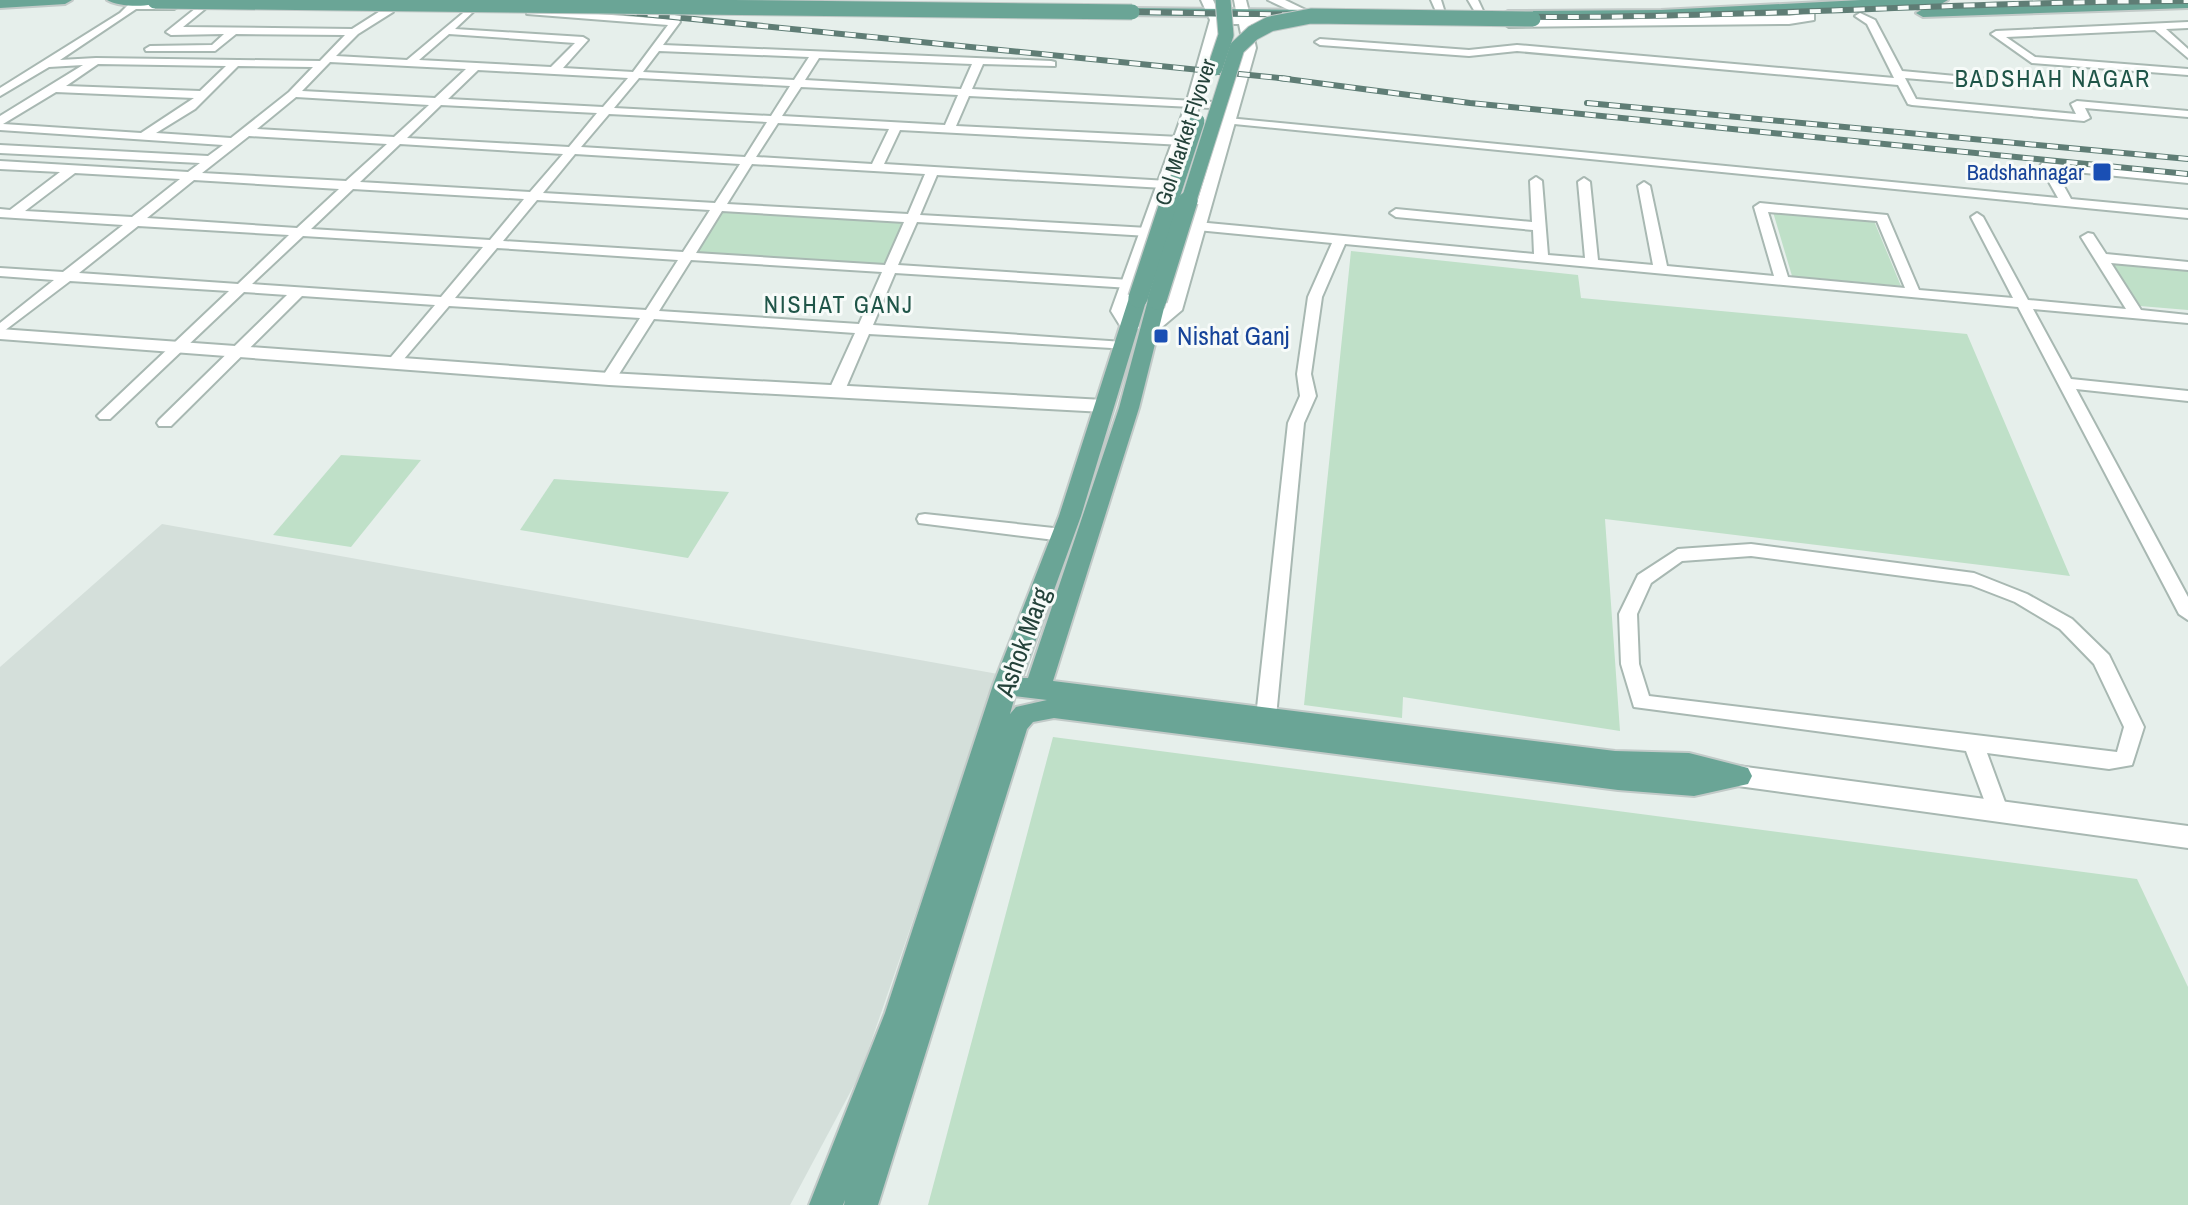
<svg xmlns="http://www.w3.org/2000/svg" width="2188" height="1205" viewBox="0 0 2188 1205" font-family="'Archivo Narrow',sans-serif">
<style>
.built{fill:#d4dfda}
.green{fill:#bfe0c8}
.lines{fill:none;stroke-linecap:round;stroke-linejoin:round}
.minor-casing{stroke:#a8b8b2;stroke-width:4}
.tertiary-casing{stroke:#a8b8b2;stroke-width:4}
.primary-casing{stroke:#c2cac8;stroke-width:4}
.minor{fill:#fff;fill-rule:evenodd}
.tertiary{fill:#fff;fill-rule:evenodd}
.primary{fill:#6aa596;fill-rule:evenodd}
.rail-casing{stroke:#5f7d75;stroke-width:6}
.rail{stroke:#f7fbf9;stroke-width:4;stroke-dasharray:11;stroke-linecap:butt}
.primary-bridge-far1-casing{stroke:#c2cac8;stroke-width:17;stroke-linecap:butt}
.primary-bridge-casing{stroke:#c2cac8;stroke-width:22;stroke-linecap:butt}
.primary-bridge-far1{stroke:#6aa596;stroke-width:15}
.primary-bridge{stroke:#6aa596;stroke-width:19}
.transit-dot{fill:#1a4fb4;stroke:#f7fbf9;stroke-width:3}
.labels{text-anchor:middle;stroke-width:6;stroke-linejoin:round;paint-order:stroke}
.far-street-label{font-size:22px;fill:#24423a;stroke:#f7fbf9}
.far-transit-label{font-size:22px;fill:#164399;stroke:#f7fbf9;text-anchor:end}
.far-neighbourhood-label{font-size:24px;letter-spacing:2px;fill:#1f5548;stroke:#f7fbf9}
.transit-label{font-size:26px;fill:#164399;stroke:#f7fbf9;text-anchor:start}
.street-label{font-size:26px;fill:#24423a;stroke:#f7fbf9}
</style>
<rect width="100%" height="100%" fill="#e6efeb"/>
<polygon class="built" points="162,524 998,674 860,1074 790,1205 0,1205 0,667"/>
<g class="green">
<polygon points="723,211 904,222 886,264 697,252"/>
<polygon points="1773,212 1874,221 1901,286 1792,276"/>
<polygon points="1351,251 1578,275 1581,298 1967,334 2070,576 1605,519 1620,731 1403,697 1402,718 1304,705"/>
<polygon points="2113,264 2188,271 2188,310 2140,306"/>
<polygon points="341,455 421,460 351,547 273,535"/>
<polygon points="554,479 729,492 688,558 520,530"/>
<polygon points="1053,737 2137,879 2188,987 2188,1205 928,1205"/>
</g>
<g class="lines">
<defs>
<g id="minor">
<path d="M133,0h11l-2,3h32l5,3 -5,3h-38l-76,51 36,-2 224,3 25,-26 -109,-1 -21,17h-69l-1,-2 5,-3 62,-1 12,-11 -53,1 -5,-3 35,-28 4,1v4l-22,18 169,2 33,-21h8v4l-35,22 -22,22 71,4 62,-52 5,3 -19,18 128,8 5,3 -25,28 70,4 35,-47 -141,-11v-4l4,-1 148,11 1,2 -17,23 388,16 4,1v4l-72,-2 -11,25 260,14 6,3 -6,3 -263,-13 -13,30 265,13 6,4 -6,4 -321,-17 -16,34 284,17v6l-4,1 -227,-13 -17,40 228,13 7,4 -7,4 -231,-14 -19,43 232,15 7,4 -7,4 -235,-15 -22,52 251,17 7,4 -2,3 -260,-15 -24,56 -8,5 -8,-5 26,-57 -201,-14 -40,63 -5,2 -8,-5 39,-61 -191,-12 -51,60 -5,1 -7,-4 49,-58 -133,-9 -131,130h-12l-2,-3 2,-3 128,-125 -43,-3 -134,127h-10l-3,-3 3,-3 129,-122 -159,-10 -70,53v-11l54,-43 -54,-4v-8l63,4 60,-47 -123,-8v-8l10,1 50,-38 -60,-3v-8l188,11 12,-9 -200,-10v-8l208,11 15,-11 -223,-15v-14l83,-51 -34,2 -49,29v-8l120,-75zM449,34l126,9 -24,24 -132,-7zM659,51l150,6 -15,23 -151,-8zM819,58l153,6 -11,25 -156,-9zM330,62l136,7 -31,29 -133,-7zM98,64l128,2 -26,25 -134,-5zM238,66l75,1 -24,25 -58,46 -75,-5 39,-24zM478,70l150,8 -25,29 -155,-8zM639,78l151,8 -19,30 -157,-8zM801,87l157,8 -13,30 -163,-9zM56,92l138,6 -53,35 -138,-9zM296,97l133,8 -35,32 -137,-8zM441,105l156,8 -28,34 -162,-9zM609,114l158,8 -22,35 -164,-10zM778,123l111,6 -17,35 -116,-7zM249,136l138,8 -41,37 -144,-8zM400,144l163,10 -33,38 -170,-10zM575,154l165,10 -25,39 -172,-10zM752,164l173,10 -17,40 -181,-10zM75,173l105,6 -48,38 -107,-6zM194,180l145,9 -42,39 -150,-10zM353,189l171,10 -34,41 -179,-11zM537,200l173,10 -27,42 -180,-11zM722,211l182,11 -19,43 -189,-12zM138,226l151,9 -51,49 -159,-11zM303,236l180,11 -42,50 -189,-13zM497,248l181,12 -32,50 -191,-12zM691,260l191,12 -23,52 -200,-13z"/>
<polygon points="1431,0 1441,0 1446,16 1438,16"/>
<polygon points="1468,0 1478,0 1486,17 1478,17"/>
<polygon points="1860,13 1875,20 1902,71 1988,79 1994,82 1988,85 1905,78 1916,99 2076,114 2071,104 2077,101 2188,111 2188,117 2085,108 2090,118 2084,121 1912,105 1908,104 1898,85 1517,51 1469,56 1320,45 1315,42 1320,39 1469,50 1517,45 1894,78 1867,24 1855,16"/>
<polygon points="2188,22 2188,28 2166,29 2188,49 2188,58 2155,30 2006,37 2035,57 2188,69 2188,75 2032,63 1991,34 1996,31"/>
<polygon points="1228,118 2058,198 2040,166 2042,163 2188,175 2188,183 2055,170 2071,199 2188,210 2188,218 1224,123 1224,119"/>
<path d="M1536,177l6,4 6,74 37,3 -7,-76 6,-4 6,4 8,78 55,5 -15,-79 6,-4 6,4 17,80 107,10 -20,-69 6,-4 127,12 32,75 94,8 -42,-81 6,-4 6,4 45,83 98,9 -45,-72 7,-4 5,1 13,20 82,8v8l-77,-7 30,47 47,5v8l-155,-14 38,70 117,12v10l-112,-12 112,208v23l-9,-6 -161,-307 -673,-63 -23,53 -11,77 5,22 -12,27 -28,294 -3,5h-14l-3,-5 32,-294 12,-27 -3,-22 11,-77 24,-54 -135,-13 -6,-4 6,-4 337,32 -1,-24 -137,-13 -6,-4 6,-4 136,13 -2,-41zM1768,212l109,9 28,67 -117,-11z"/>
<polygon points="925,514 1063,529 1072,535 1063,541 919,523 917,519 919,515"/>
<path d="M1751,544l223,29 53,21 45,25 37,36 35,72 -12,38 -23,4 -122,-16 22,60 -3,6 -7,2 -7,-2 -3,-6 -23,-62 -332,-44 -13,-43 -2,-50 19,-39 40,-26zM1751,556l220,29 44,17 45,27 34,35 30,63 -7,25 -468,-56 -10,-32 -2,-50 14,-31 31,-22z"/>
</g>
<g id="tertiary">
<polygon points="1201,0 1213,0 1221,16 1237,16 1234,0 1246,0 1250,16 1291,16 1297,20 1291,24 1251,24 1256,48 1182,310 1156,332 1150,333 1141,328 1165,308 1244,48 1239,24 1221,24 1200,104 1129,311 1139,328 1130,333 1124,332 1111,311 1186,104 1210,20"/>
<polygon points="1268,0 1285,0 1314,14 1304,17"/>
<polygon points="1810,13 1814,14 1814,20 1789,24 1509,27 1503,23 1509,19 1789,16"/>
<polygon points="0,329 609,373 1104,400 1113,406 1104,412 609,385 0,339"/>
<polygon points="1738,766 2188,826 2188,848 1738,786 1729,783 1726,776 1729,769"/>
</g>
<g id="primary">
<polygon points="0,0 72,0 65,4 0,8"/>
<path d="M107,0h54l1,1c-11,7 -44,6 -55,-1z"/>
<polygon points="1861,0 1948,0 1941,4 1661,18 1508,19 1501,15 1508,11 1661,10"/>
<polygon points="2188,0 2188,8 1923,17 1916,13 1923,9"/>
<polygon points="1132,8 1315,10 1322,14 1315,18 1127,15 1127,9"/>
<path d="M1138,292l9,6 -66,218 -59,162h6l91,-270 29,-108 9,-6 9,6 -27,108 -86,273 562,70 74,2 59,15 4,8 -4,8 -54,12 -76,-6 -564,-72 -21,4 -6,7 -149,476h-34l1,-5 -2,5h-34l76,-192 108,-328 66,-169 70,-218zM1015,696l32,4 -31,7 -6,7z"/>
</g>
</defs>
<use href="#minor" class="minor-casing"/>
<use href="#tertiary" class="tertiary-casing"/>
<use href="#primary" class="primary-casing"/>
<use href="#minor" class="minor"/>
<use href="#tertiary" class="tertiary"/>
<use href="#primary" class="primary"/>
<defs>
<g id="rail">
<polyline points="529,0 568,5"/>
<path d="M556,0c333,6 667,16 1001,17 210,0 420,-16 631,-16"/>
<polyline points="604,10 1289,79"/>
<polyline points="1279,78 1470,103 2188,174"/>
<polyline points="1587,103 2188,159"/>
</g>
</defs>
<use href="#rail" class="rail-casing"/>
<use href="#rail" class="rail"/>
<defs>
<g id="primary-bridge-far1">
<polyline points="155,1 1132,12"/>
<polyline points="1215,68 1226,35 1223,0"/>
<polyline points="1170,203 1197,121"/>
<polyline points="1188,203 1237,48 1253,33 1270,24 1311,16 1533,19"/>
</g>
<g id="primary-bridge">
<polyline points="1138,298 1170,201"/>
<polyline points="1157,300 1188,201"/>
</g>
</defs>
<use href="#primary-bridge-far1" class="primary-bridge-far1-casing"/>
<use href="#primary-bridge" class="primary-bridge-casing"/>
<use href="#primary-bridge-far1" class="primary-bridge-far1"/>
<use href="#primary-bridge" class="primary-bridge"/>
</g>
<g class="transit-dot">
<rect x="2092" y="162" width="20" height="20" rx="4"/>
<rect x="1153" y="328" width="16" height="16" rx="4"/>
</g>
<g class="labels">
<g class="far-street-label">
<text transform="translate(1185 132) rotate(-72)" y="8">Gol Market Flyover</text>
</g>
<g class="far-transit-label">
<text x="2084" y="180">Badshahnagar</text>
</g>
<g class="far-neighbourhood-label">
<text x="2053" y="87">BADSHAH NAGAR</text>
<text x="839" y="313">NISHAT GANJ</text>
</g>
<g class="transit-label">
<text x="1177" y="345">Nishat Ganj</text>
</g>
<g class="street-label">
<text transform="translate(1023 642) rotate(-70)" y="9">Ashok Marg</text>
</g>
</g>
</svg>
